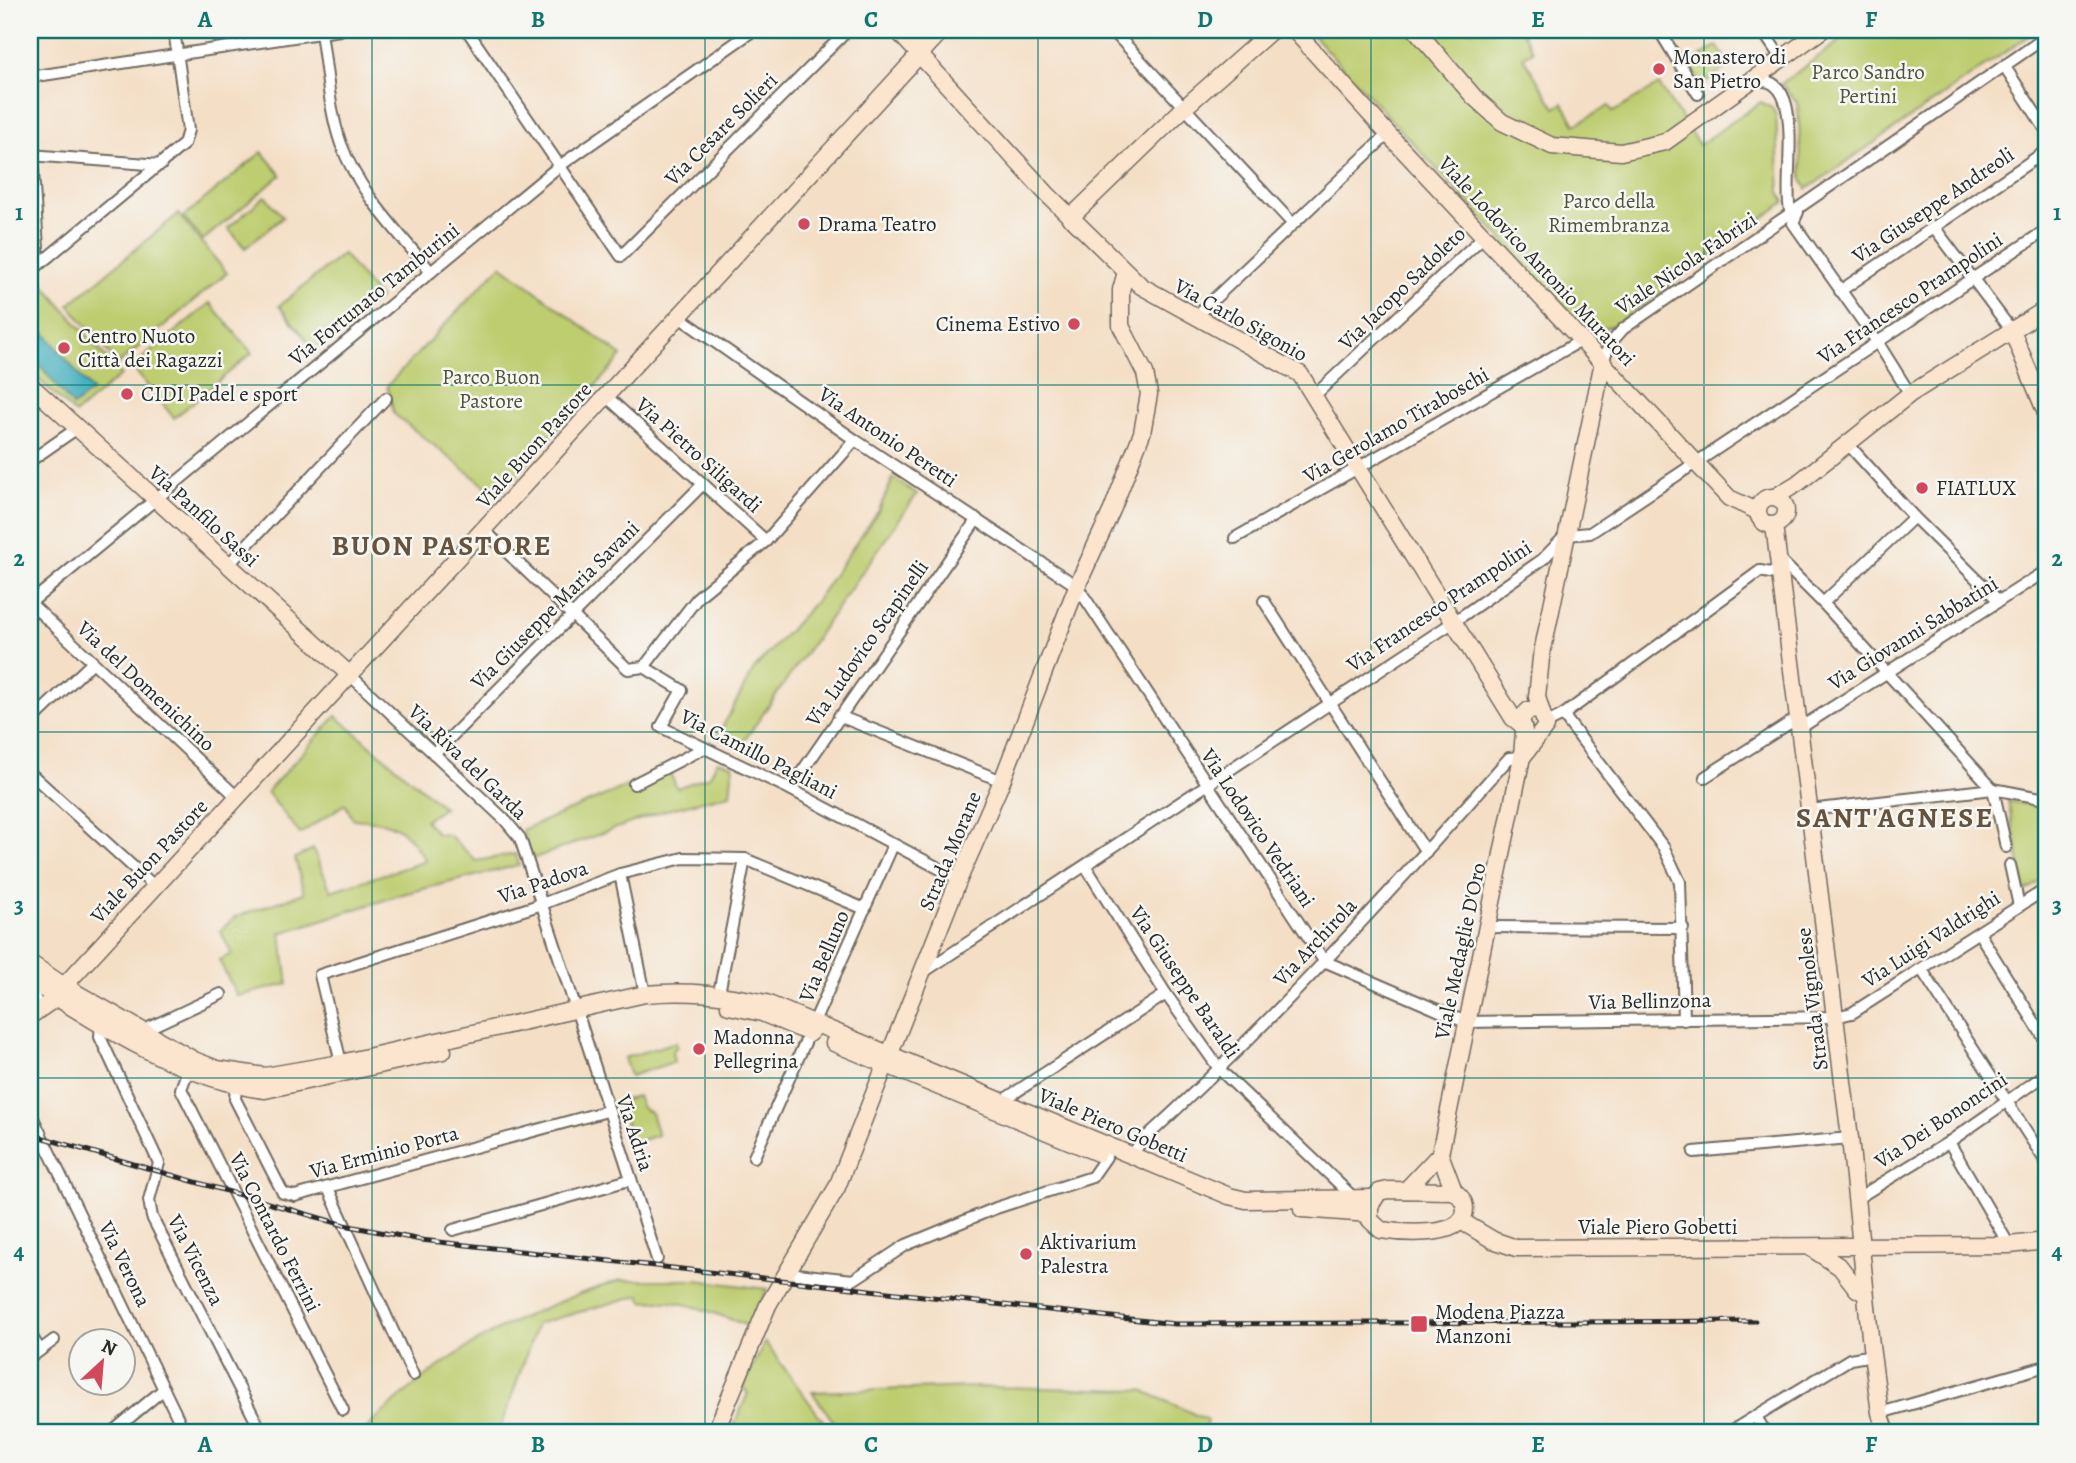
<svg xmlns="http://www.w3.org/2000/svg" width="2076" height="1463" viewBox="0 0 2076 1463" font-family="Alegreya,serif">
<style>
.green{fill:#bdcd6f;stroke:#747c4d;stroke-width:2}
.water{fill:#40aebd;stroke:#366c74;stroke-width:2}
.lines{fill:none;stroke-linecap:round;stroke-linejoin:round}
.street-casing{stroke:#716a61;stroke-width:14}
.secondary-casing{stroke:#716a61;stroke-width:19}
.street{stroke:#fff;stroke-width:10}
.secondary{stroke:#fce5cf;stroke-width:16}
.rail-casing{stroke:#2b2b2b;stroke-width:5}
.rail{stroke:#f6f6f2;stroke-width:2.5;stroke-dasharray:8;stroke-linecap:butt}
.grid{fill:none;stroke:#0f766e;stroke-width:2;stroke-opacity:0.55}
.poi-dot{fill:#d1495b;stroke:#f6f6f2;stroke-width:2.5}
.labels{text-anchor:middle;stroke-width:5;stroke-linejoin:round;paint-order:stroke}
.poi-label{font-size:21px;fill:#2b2b2b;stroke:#f6f6f2;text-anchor:start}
.park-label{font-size:21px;fill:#50543c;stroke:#f6f6f2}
.street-label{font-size:21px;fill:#2b2b2b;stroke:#f6f6f2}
.district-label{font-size:28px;font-weight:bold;letter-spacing:2px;fill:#66533d;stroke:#f6f6f2}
.neatline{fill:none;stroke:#0f766e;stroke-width:2.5}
.grid-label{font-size:23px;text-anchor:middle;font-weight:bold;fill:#0f766e}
</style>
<rect width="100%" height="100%" fill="#f6f6f2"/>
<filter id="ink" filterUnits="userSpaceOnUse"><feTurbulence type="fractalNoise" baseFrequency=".0143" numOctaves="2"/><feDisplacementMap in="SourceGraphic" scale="14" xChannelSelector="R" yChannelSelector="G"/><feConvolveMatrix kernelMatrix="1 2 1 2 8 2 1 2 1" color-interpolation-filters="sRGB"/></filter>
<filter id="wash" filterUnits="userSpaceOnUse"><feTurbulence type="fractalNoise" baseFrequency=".00686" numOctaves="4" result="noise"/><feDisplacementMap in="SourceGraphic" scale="28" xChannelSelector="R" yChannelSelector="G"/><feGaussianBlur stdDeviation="1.57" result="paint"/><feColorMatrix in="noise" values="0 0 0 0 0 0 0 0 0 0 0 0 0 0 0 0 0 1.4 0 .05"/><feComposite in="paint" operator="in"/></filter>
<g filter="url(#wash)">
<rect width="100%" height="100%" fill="#f4dfc6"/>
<g class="green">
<path d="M1308,30h213l12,21 -10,6 32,51 8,-5 12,22 34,-19 4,6 46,-27 40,60 62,-43 11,6 4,7 4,77 5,10 -167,121c-18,9 -29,4 -45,-7z"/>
<polygon points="1855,30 2037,30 1807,189 1802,180 1798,104 1781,84"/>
<polygon points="1717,46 1730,65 1702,84 1689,64"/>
<polygon points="262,152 281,175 203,240 183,217"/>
<polygon points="265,196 283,217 245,248 228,228"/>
<polygon points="178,214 227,273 118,364 69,305"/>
<polygon points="343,254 379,298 315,350 279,306"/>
<polygon points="501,265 622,356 498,496 394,414 387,386"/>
<polygon points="37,277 121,375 75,414 30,371 30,284"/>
<polygon points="210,303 252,353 174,418 132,367"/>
<polygon points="893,478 917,494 739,748 717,737 754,669 815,602 879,510"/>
<path d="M336,716l108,92 -19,12 12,14 12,1 27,26 40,-7 3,11 -116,29 -122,39 7,51 -51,12 -18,-36 13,-6 -12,-23 15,-14 69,-24 -9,-35 18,-9 18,42 95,-30c-25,-36 -30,-39 -73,-42l-8,-15 -45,30 -33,-42z"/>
<polygon points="717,761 733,765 730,794 663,811 532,859 522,830 668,769 677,788 710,776"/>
<polygon points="2008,801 2046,808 2046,878 2025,891"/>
<polygon points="676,1042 677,1046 672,1052 674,1062 630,1076 624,1058"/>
<polygon points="637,1096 642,1108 651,1113 658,1135 632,1143 619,1102"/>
<path d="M621,1280h75l71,9 -16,38c-36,-13 -70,-30 -108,-25l-3,-7 -103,29 -38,109h-137c78,-79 153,-120 259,-153z"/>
<polygon points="765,1342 832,1433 731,1433 748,1393 743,1388"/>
<polygon points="977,1387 1142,1390 1207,1420 1204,1433 842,1433 812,1392"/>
</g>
<polygon class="water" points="44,332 92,391 73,406 30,353 30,344"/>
</g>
<g filter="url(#ink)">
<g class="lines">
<defs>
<g id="street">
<polyline points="467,30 621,256 848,30"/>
<polyline points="1112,30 1292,223"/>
<polyline points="1659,30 1698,94"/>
<polyline points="1762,30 1781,58"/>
<path d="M321,33c6,36 8,77 20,111 18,49 58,89 90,128"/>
<polyline points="2005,67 2046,130"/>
<polyline points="30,77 340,30"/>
<path d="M1752,82c57,-14 30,100 38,128l7,1"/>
<polyline points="30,125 39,264"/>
<polyline points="30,155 161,165"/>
<polyline points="2036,158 2046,173"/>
<polyline points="1798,212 1793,223 1878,343 1910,394"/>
<polyline points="1934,227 2012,331"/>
<polyline points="30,272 184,144 188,130 174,30"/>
<polyline points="1840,291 2046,151"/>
<polyline points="679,317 855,440 1077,586 1324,961 1456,1018 1466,1022 1835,1017 1852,1013 2046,889"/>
<polyline points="1194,318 1388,134"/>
<polyline points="1603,362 1609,345 1623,329 2046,37"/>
<polyline points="606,396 766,541"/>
<polyline points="1314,396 1485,235"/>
<polyline points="1847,443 1914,517 1999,601"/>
<polyline points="30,461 76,429"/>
<polyline points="485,531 628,669 644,667 682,690 661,727 790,789 959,879"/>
<polyline points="1235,538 1575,344"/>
<polyline points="1779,559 1823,603 1993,789"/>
<polyline points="228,565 386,398"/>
<polyline points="1264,601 1426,852"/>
<polyline points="30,603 558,167 754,30"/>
<polyline points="30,603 237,797"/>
<polyline points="1823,603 1914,517"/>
<polyline points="644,667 699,596 766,541 855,440"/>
<polyline points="351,676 505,820 520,838 576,1009"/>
<polyline points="1563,715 1664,848 1680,882 1684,1020"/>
<polyline points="839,716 1002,781"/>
<polyline points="30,722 92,663"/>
<polyline points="1547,723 1563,715 1760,571 1781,575"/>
<polyline points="1800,728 2046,571"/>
<polyline points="434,754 703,484"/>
<polyline points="30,773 154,886"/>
<polyline points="1705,777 1799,717"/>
<polyline points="634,784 704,748"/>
<polyline points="790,789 977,519"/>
<polyline points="1810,810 1993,789"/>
<polyline points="2006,847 1993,789 2046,799"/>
<polyline points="2010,865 2019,906"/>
<polyline points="1086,867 1166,994 1220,1070 1353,1197"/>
<polyline points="620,874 645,994"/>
<polyline points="1486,927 1683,928"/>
<polyline points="1979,933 2046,1041"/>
<polyline points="1922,970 2046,1162"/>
<polyline points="922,973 1455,621 1543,559 1566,535 1590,533 2046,230"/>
<polyline points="30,989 40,1008"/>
<polyline points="719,993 745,859"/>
<polyline points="579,1018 657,1259"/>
<polyline points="101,1023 100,1037 159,1163 149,1200 152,1217 262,1433"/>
<polyline points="142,1031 221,994"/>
<polyline points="341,1063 320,975 542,904 620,874 683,858 745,859 865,909"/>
<polyline points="188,1070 181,1089 343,1410"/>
<polyline points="236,1087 235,1099 283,1193 295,1196 607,1111"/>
<polyline points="1002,1101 1166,994"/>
<polyline points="30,1112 185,1433"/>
<polyline points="1949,1142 2009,1245"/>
<polyline points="1694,1152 1850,1138"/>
<path d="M1132,1155l9,-13c131,-119 251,-251 368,-384l13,-1"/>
<polyline points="754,1157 893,845"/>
<polyline points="328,1188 413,1375"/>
<polyline points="1856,1199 1949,1142 2046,1074"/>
<polyline points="453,1230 629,1180"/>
<polyline points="787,1273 853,1280 906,1245 996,1208 1092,1177 1106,1157"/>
<polyline points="30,1334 40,1350"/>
<polyline points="30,1358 54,1340"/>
<polyline points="1880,1413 2046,1366"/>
<polyline points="1756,1417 1766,1433"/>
<polyline points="111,1433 164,1389"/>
<polyline points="1728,1433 1850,1359 1873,1355"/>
<polyline points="1871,1433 1883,1423"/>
</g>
<g id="secondary">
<polyline points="897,30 1047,194 1141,286 1300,374 1513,718 1521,724"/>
<polyline points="1294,30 1388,134 1729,498 1757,511"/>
<polyline points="1416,30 1474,97 1502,122 1552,146 1621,152 1665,142 1822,30"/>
<polyline points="1070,218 1184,108 1272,30"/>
<polyline points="2012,331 2046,413"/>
<polyline points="30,385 351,676"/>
<circle cx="1772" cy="511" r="14"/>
<polyline points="1775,497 1798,483 1910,394 2046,309"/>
<polyline points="1774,525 1850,1138 1871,1346 1880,1413 1887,1433"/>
<polyline points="1524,755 1546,726 1537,697 1541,658 1603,362"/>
<path d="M30,963l34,23 130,74 23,9 48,7 76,-13 304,-69c42,-4 79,0 121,9l463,193 17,4 127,-2"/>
<path d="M30,980c65,43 158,102 235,110l178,-39"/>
<polyline points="64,986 942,30"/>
<polyline points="729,1006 762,1013 810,1033"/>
<polyline points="30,1016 56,998"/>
<polyline points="834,1043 1098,1153"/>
<polyline points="1440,1154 1454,1191"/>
<path d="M1388,1190l66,1c8,6 13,14 10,24 -7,23 -64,18 -83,15l-11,-10v-14l9,-14z"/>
<polyline points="1406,1190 1440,1154 1522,757 1524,731 1521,718 1529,710 1540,711"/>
<polyline points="1302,1209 1369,1214"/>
<polyline points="1461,1221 1493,1240 1516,1248 2009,1245 2046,1241"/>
<polyline points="1811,1248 1840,1267 1857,1289 1865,1293"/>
<polyline points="715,1433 768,1305 837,1187 959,879 1002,781 1077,586 1112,510 1142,433 1149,394 1145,373 1121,326 1121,290 1126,272"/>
</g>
</defs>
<use href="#street" class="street-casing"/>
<use href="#secondary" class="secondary-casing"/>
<use href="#street" class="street"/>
<use href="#secondary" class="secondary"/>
<defs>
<polyline id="rail" points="30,1134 344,1225 421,1240 1175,1324 1755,1321"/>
</defs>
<use href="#rail" class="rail-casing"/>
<use href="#rail" class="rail"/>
</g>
</g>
<path class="grid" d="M372,30v1403M705,30v1403M1038,30v1403M1371,30v1403M1704,30v1403M30,385h2016M30,732h2016M30,1078h2016"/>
<g class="poi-dot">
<circle cx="1659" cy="69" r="7"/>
<circle cx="804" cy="224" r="7"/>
<circle cx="1074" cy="324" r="7"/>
<circle cx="64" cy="348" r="7"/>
<circle cx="127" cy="394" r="7"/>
<circle cx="1922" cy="488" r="7"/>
<circle cx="699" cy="1049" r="7"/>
<circle cx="1026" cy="1254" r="7"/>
<rect x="1410" y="1315" width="18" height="18" rx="3.5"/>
</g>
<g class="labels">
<g class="poi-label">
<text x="1673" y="64">Monastero di<tspan x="1673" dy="24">San Pietro</tspan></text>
<text x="818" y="231">Drama Teatro</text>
<text x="1060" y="331" text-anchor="end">Cinema Estivo</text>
<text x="78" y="343">Centro Nuoto<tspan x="78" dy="24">Città dei Ragazzi</tspan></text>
<text x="141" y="401">CIDI Padel e sport</text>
<text x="1936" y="495">FIATLUX</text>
<text x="713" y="1044">Madonna<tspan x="713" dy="24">Pellegrina</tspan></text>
<text x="1040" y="1249">Aktivarium<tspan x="1040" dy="24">Palestra</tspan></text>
<text x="1435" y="1319">Modena Piazza<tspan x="1435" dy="24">Manzoni</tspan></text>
</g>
<g class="park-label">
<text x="1868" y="79">Parco Sandro<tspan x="1868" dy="24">Pertini</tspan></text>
<text x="1609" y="208">Parco della<tspan x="1609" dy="24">Rimembranza</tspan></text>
<text x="491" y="384">Parco Buon<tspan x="491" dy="24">Pastore</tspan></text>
</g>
<g class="street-label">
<text transform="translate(721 129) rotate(-45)" y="7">Via Cesare Solieri</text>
<text transform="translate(1933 205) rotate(-34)" y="7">Via Giuseppe Andreoli</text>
<text transform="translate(1537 261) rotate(47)" y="7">Viale Lodovico Antonio Muratori</text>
<text transform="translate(1686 263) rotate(-34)" y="7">Viale Nicola Fabrizi</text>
<text transform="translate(1402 288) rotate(-44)" y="7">Via Jacopo Sadoleto</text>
<text transform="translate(374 294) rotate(-39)" y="7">Via Fortunato Tamburini</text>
<text transform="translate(1910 298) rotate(-34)" y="7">Via Francesco Prampolini</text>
<text transform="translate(1241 320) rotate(29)" y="7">Via Carlo Sigonio</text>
<text transform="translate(1396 425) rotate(-30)" y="7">Via Gerolamo Tiraboschi</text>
<text transform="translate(888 437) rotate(34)" y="7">Via Antonio Peretti</text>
<text transform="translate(534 445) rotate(-48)" y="7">Viale Buon Pastore</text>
<text transform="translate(699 455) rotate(42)" y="7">Via Pietro Siligardi</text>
<text transform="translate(204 516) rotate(42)" y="7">Via Panfilo Sassi</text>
<text transform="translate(555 605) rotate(-45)" y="7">Via Giuseppe Maria Savani</text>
<text transform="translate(1439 606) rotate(-34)" y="7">Via Francesco Prampolini</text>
<text transform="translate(1913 633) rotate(-32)" y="7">Via Giovanni Sabbatini</text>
<text transform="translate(867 643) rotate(-55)" y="7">Via Ludovico Scapinelli</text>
<text transform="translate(146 686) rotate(43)" y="7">Via del Domenichino</text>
<text transform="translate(759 754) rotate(27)" y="7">Via Camillo Pagliani</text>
<text transform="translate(468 762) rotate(44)" y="7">Via Riva del Garda</text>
<text transform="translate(1258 828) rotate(56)" y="7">Via Lodovico Vedriani</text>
<text transform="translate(950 851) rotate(-67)" y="7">Strada Morane</text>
<text transform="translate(149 861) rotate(-47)" y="7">Viale Buon Pastore</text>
<text transform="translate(543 882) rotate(-19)" y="7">Via Padova</text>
<text transform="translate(1931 939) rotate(-33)" y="7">Via Luigi Valdrighi</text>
<text transform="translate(1315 942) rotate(-47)" y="7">Via Archirola</text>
<text transform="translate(1460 951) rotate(-78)" y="7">Viale Medaglie D'Oro</text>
<text transform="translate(824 956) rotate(-67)" y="7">Via Belluno</text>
<text transform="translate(1185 982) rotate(56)" y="7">Via Giuseppe Baraldi</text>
<text transform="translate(1812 999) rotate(-97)" y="7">Strada Vignolese</text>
<text transform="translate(1650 1001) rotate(-1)" y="7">Via Bellinzona</text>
<text transform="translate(1941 1120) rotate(-34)" y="7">Via Dei Bononcini</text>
<text transform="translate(1113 1125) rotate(23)" y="7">Viale Piero Gobetti</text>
<text transform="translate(635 1133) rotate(72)" y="7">Via Adria</text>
<text transform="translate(384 1152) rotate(-15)" y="7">Via Erminio Porta</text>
<text x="1658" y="1234">Viale Piero Gobetti</text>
<text transform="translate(275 1232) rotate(63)" y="7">Via Contardo Ferrini</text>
<text transform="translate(196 1260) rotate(63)" y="7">Via Vicenza</text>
<text transform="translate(125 1264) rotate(64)" y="7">Via Verona</text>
</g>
<g class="district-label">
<text x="442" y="555">BUON PASTORE</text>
<text x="1895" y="827">SANT'AGNESE</text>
</g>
</g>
<rect width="2076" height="1463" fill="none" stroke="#f6f6f2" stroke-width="77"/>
<g transform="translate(102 1362) rotate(26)"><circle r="33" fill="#f6f6f2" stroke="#a5a5a2" stroke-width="2"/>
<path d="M0-5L12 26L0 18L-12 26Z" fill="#d1495b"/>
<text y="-10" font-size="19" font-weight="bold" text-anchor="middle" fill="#2b2b2b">N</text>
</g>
<rect x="38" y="38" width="2000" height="1386" class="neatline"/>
<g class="grid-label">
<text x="205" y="27">A</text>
<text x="538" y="27">B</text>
<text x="871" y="27">C</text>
<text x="1205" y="27">D</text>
<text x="1538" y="27">E</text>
<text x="1871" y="27">F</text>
<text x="19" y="220">1</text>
<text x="2057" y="220">1</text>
<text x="19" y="566">2</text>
<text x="2057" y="566">2</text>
<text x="19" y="913">3</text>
<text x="2057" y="913">3</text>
<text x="19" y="1259">4</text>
<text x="2057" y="1259">4</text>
<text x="205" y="1452">A</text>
<text x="538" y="1452">B</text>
<text x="871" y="1452">C</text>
<text x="1205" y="1452">D</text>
<text x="1538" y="1452">E</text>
<text x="1871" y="1452">F</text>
</g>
</svg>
